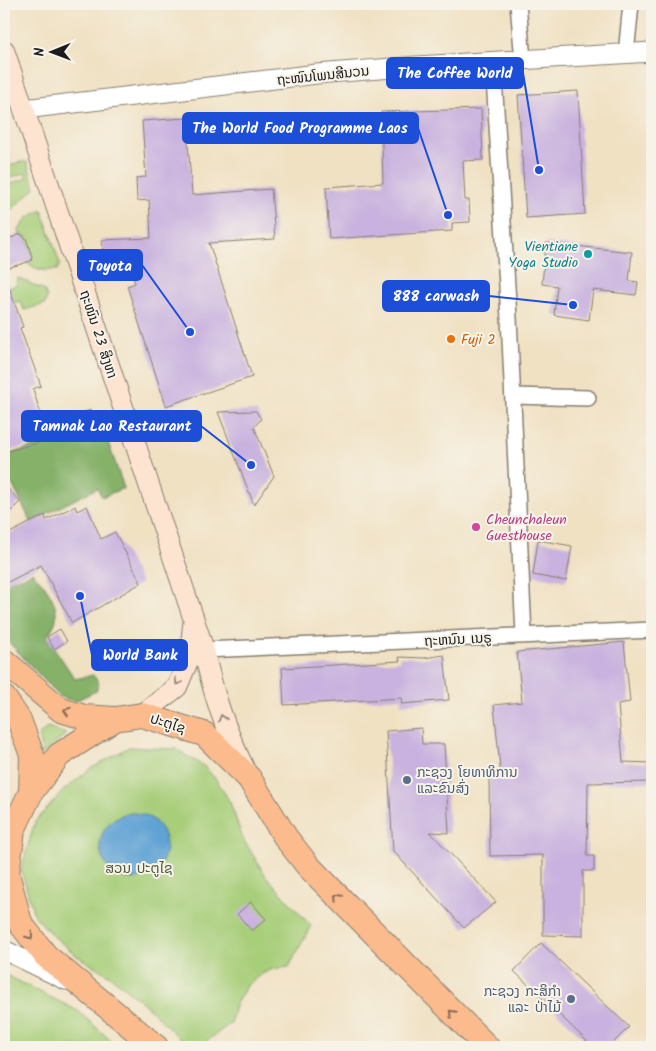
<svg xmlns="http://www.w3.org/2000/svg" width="656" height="1051" viewBox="0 0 656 1051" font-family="Kalam,'Noto Sans Lao',sans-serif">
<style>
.green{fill:#a7ce79;stroke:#62754a}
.forest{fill:#85b169;stroke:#506642}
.water{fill:#5fa2d4;stroke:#3e5f78}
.building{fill:#c9b2df}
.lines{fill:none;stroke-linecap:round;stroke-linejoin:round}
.minor-casing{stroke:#867e70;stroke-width:18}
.tertiary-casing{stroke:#867e70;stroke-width:21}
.secondary-casing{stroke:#867e70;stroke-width:22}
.trunk-casing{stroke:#867e70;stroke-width:26}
.minor{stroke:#fff;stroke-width:15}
.tertiary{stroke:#fff;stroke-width:19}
.secondary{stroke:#fde4d1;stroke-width:20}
.trunk{stroke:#fbbb8d;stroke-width:24}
.oneway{stroke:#988a80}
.oneway2{stroke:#8c6c54}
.culture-dot{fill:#0f9aa8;stroke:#f7f3e8;stroke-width:2}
.food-dot{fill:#e8710a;stroke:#f7f3e8;stroke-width:2}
.hotel-dot{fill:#d1479c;stroke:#f7f3e8;stroke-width:2}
.service-dot{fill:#5c6f8a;stroke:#f7f3e8;stroke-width:2}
.labels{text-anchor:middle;stroke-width:4;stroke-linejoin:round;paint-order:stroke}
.street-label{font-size:14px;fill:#1c1c1c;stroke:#f7f3e8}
.culture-label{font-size:14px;fill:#0d838f;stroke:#f7f3e8;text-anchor:end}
.food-label{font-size:14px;fill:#c56008;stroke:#f7f3e8;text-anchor:start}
.hotel-label{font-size:14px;fill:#b23c85;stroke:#f7f3e8;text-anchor:start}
.service-label{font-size:14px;fill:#4e5e75;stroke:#f7f3e8;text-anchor:start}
.park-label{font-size:14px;fill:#4d5a3d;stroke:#f7f3e8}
.leader{fill:none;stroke:#1d4ed8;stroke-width:2}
.callout-dot{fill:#1d4ed8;stroke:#f7f3e8;stroke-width:2}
.callout{fill:#1d4ed8;stroke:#1d4ed8;stroke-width:2}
.callout-label{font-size:15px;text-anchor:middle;font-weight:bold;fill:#fff}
</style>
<rect width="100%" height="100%" fill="#f7f3e8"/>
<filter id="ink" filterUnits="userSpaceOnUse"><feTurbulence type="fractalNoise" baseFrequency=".02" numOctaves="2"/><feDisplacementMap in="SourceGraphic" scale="10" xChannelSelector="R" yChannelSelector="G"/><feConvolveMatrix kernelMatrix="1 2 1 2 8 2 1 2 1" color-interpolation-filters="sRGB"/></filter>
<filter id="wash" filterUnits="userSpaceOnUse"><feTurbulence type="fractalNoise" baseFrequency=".0096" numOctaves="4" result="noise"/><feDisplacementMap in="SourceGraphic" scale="20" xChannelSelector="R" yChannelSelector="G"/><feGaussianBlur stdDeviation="1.12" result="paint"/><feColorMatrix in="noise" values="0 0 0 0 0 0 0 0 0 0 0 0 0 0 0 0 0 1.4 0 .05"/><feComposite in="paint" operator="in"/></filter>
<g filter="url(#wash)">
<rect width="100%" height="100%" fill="#f0e1c3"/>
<g class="green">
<polygon points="20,162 27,162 35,188 10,211 4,221 4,186 27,178 25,173 4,180 4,168"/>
<polygon points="42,210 60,264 57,270 38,270 26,262 32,256 25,236 20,234 19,230 27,218"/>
<polygon points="18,278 44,290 47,297 45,304 24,310 21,301 14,303 9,288 16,285"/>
<polygon points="48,727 66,734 43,754 38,736"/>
<polygon points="129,747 176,749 205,767 217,781 230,802 243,839 266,876 311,926 289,967 273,969 262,974 247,985 235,1005 231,1023 199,1047 188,1047 150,1009 112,977 77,956 50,933 34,915 21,869 35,822 64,790 90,769"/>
<polygon points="4,974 78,1011 118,1047 4,1047"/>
</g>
<g class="forest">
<polygon points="102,425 124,488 102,497 97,488 31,522 4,468 4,456"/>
<path d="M32,572c12,11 26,29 24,47 -1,6 -6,13 -9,18l28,42 18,-4 6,8 -3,8 -21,10 -15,-4 -56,-60v-48l8,-10 10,-1z"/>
</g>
<circle class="water" cx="133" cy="846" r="33"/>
<g id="blocks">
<g class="building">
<polygon points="578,91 585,214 526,218 518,95"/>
<polygon points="481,109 483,160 463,161 465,200 469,200 470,222 452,223 452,231 329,239 326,187 383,183 381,112"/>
<polygon points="186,118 192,195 271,189 275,239 209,243 252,377 166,406 127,286 135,283 126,254 103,255 102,240 151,238 149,200 137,201 136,178 146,177 142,121"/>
<polygon points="20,234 26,238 32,257 31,261 4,269 4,241"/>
<polygon points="546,243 632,252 629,281 638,282 636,295 593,290 589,320 554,315 557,286 542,284"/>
<polygon points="4,279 6,279 23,327 20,328 41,386 33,389 44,425 91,410 96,427 8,451 4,438"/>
<polygon points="256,411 261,419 254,427 274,476 254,505 218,412"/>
<polygon points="4,484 20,502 4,518"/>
<polygon points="75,506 77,511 87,506 101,539 115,532 141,583 72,623 41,565 4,584 4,536 45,515 46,520"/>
<polygon points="538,540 572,546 566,581 533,575"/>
<polygon points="60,629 67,641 54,649 47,637"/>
<polygon points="624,642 630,702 618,704 623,762 652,763 652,782 588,783 587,856 594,856 594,871 583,871 583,936 543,935 543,855 490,856 489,778 501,778 494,705 522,702 517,652"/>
<polygon points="444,655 449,700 401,704 402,698 284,705 282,668 400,661 399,657 424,658"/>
<polygon points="421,728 422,744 444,744 449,833 430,832 496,902 464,928 393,851 386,731"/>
<polygon points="251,902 266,919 252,931 237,914"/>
<polygon points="541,943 629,1027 609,1047 593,1047 514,971"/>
</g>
</g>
</g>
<g filter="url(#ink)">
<use href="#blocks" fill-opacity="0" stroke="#867e70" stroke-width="1"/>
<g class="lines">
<defs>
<g id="minor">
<polyline points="518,4 523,60"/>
<polyline points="626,54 631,4"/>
<polyline points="493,62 509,318 524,635"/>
<polyline points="513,396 588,398"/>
<polyline points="204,650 652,630"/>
</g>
<g id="tertiary">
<polyline points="24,109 317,74 417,66 652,52"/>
<polyline points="4,950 66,980"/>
</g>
<g id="secondary">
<path d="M4,50l200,600c9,44 21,79 41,120"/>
<polyline points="142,715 177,687 190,656 193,625"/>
</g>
<g id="trunk">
<polyline points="4,661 61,710 84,717 115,719"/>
<polyline points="4,698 19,720 32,755 31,792"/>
<polyline points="156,1047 46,956 20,923 7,873 13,830 31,792 59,755 115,719 142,715 204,734 249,778 286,838 308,866 487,1047"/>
</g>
</defs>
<use href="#minor" class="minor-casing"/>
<use href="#tertiary" class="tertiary-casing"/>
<use href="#secondary" class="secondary-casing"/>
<use href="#trunk" class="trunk-casing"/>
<use href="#minor" class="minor"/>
<use href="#tertiary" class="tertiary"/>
<use href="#secondary" class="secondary"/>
<use href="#trunk" class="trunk"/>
</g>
<defs><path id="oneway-chevron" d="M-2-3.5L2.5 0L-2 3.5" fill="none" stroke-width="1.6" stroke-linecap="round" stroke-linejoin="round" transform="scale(1.25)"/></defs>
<g class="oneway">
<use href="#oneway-chevron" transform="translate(178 682) rotate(119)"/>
<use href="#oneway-chevron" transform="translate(222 718) rotate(-107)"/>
</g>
<g class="oneway2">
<use href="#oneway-chevron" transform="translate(67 711) rotate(-162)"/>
<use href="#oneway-chevron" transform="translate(338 897) rotate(-134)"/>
<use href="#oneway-chevron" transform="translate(30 936) rotate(52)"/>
<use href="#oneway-chevron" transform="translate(452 1013) rotate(-135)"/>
</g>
</g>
<circle class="culture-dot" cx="588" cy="254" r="5"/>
<circle class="food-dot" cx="451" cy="339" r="5"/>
<circle class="hotel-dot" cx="476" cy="527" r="5"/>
<g class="service-dot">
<circle cx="407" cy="780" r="5"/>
<circle cx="571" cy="999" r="5"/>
</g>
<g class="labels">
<g class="street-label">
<text transform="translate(323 75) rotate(-6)" y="5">ຖະໜົນໂພນສີນວນ</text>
<text transform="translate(99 334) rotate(72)" y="5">ຖະໜົນ 23 ສິງຫາ</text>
<text transform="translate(458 639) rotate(-3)" y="5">ຖະຫນົນ ເນຣູ</text>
<text transform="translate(168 723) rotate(18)" y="5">ປະຕູໄຊ</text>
</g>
<g class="culture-label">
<text x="578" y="251">Vientiane<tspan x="578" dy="16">Yoga Studio</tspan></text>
</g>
<g class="food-label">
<text x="461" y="344">Fuji 2</text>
</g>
<g class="hotel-label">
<text x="486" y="524">Cheunchaleun<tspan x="486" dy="16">Guesthouse</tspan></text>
</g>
<g class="service-label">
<text x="417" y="777">ກະຊວງ ໂຍທາທິການ<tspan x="417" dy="16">ແລະຂົນສົ່ງ</tspan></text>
<text x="561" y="996" text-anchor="end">ກະຊວງ ກະສິກຳ<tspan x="561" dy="16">ແລະ ປ່າໄມ້</tspan></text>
</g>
<g class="park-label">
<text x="139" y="873">ສວນ ປະຕູໄຊ</text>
</g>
</g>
<path class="leader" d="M539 170L523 73M448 215L418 128M190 332L142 265M573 305L489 296M251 465L201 426M80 596L92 655"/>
<g class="callout-dot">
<circle cx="539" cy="170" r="5"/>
<circle cx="448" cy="215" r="5"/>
<circle cx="190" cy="332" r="5"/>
<circle cx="573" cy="305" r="5"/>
<circle cx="251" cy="465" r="5"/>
<circle cx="80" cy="596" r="5"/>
</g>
<g class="callout">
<rect x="387" y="58" width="136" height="30" rx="5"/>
<rect x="183" y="113" width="235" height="30" rx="5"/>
<rect x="78" y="250" width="64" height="30" rx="5"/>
<rect x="383" y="281" width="106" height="30" rx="5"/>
<rect x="22" y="411" width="179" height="30" rx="5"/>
<rect x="92" y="640" width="95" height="30" rx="5"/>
</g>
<g class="callout-label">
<text x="455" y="78">The Coffee World</text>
<text x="300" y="133">The World Food Programme Laos</text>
<text x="110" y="271">Toyota</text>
<text x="436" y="301">888 carwash</text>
<text x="112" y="431">Tamnak Lao Restaurant</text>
<text x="140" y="660">World Bank</text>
</g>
<rect width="656" height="1051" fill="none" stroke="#f7f3e8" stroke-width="20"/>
<g transform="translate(52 52) rotate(269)" stroke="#f7f3e8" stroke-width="4" paint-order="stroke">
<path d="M0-4L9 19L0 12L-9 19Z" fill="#1c1c1c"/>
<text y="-8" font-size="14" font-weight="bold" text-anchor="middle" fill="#1c1c1c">N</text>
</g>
</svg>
